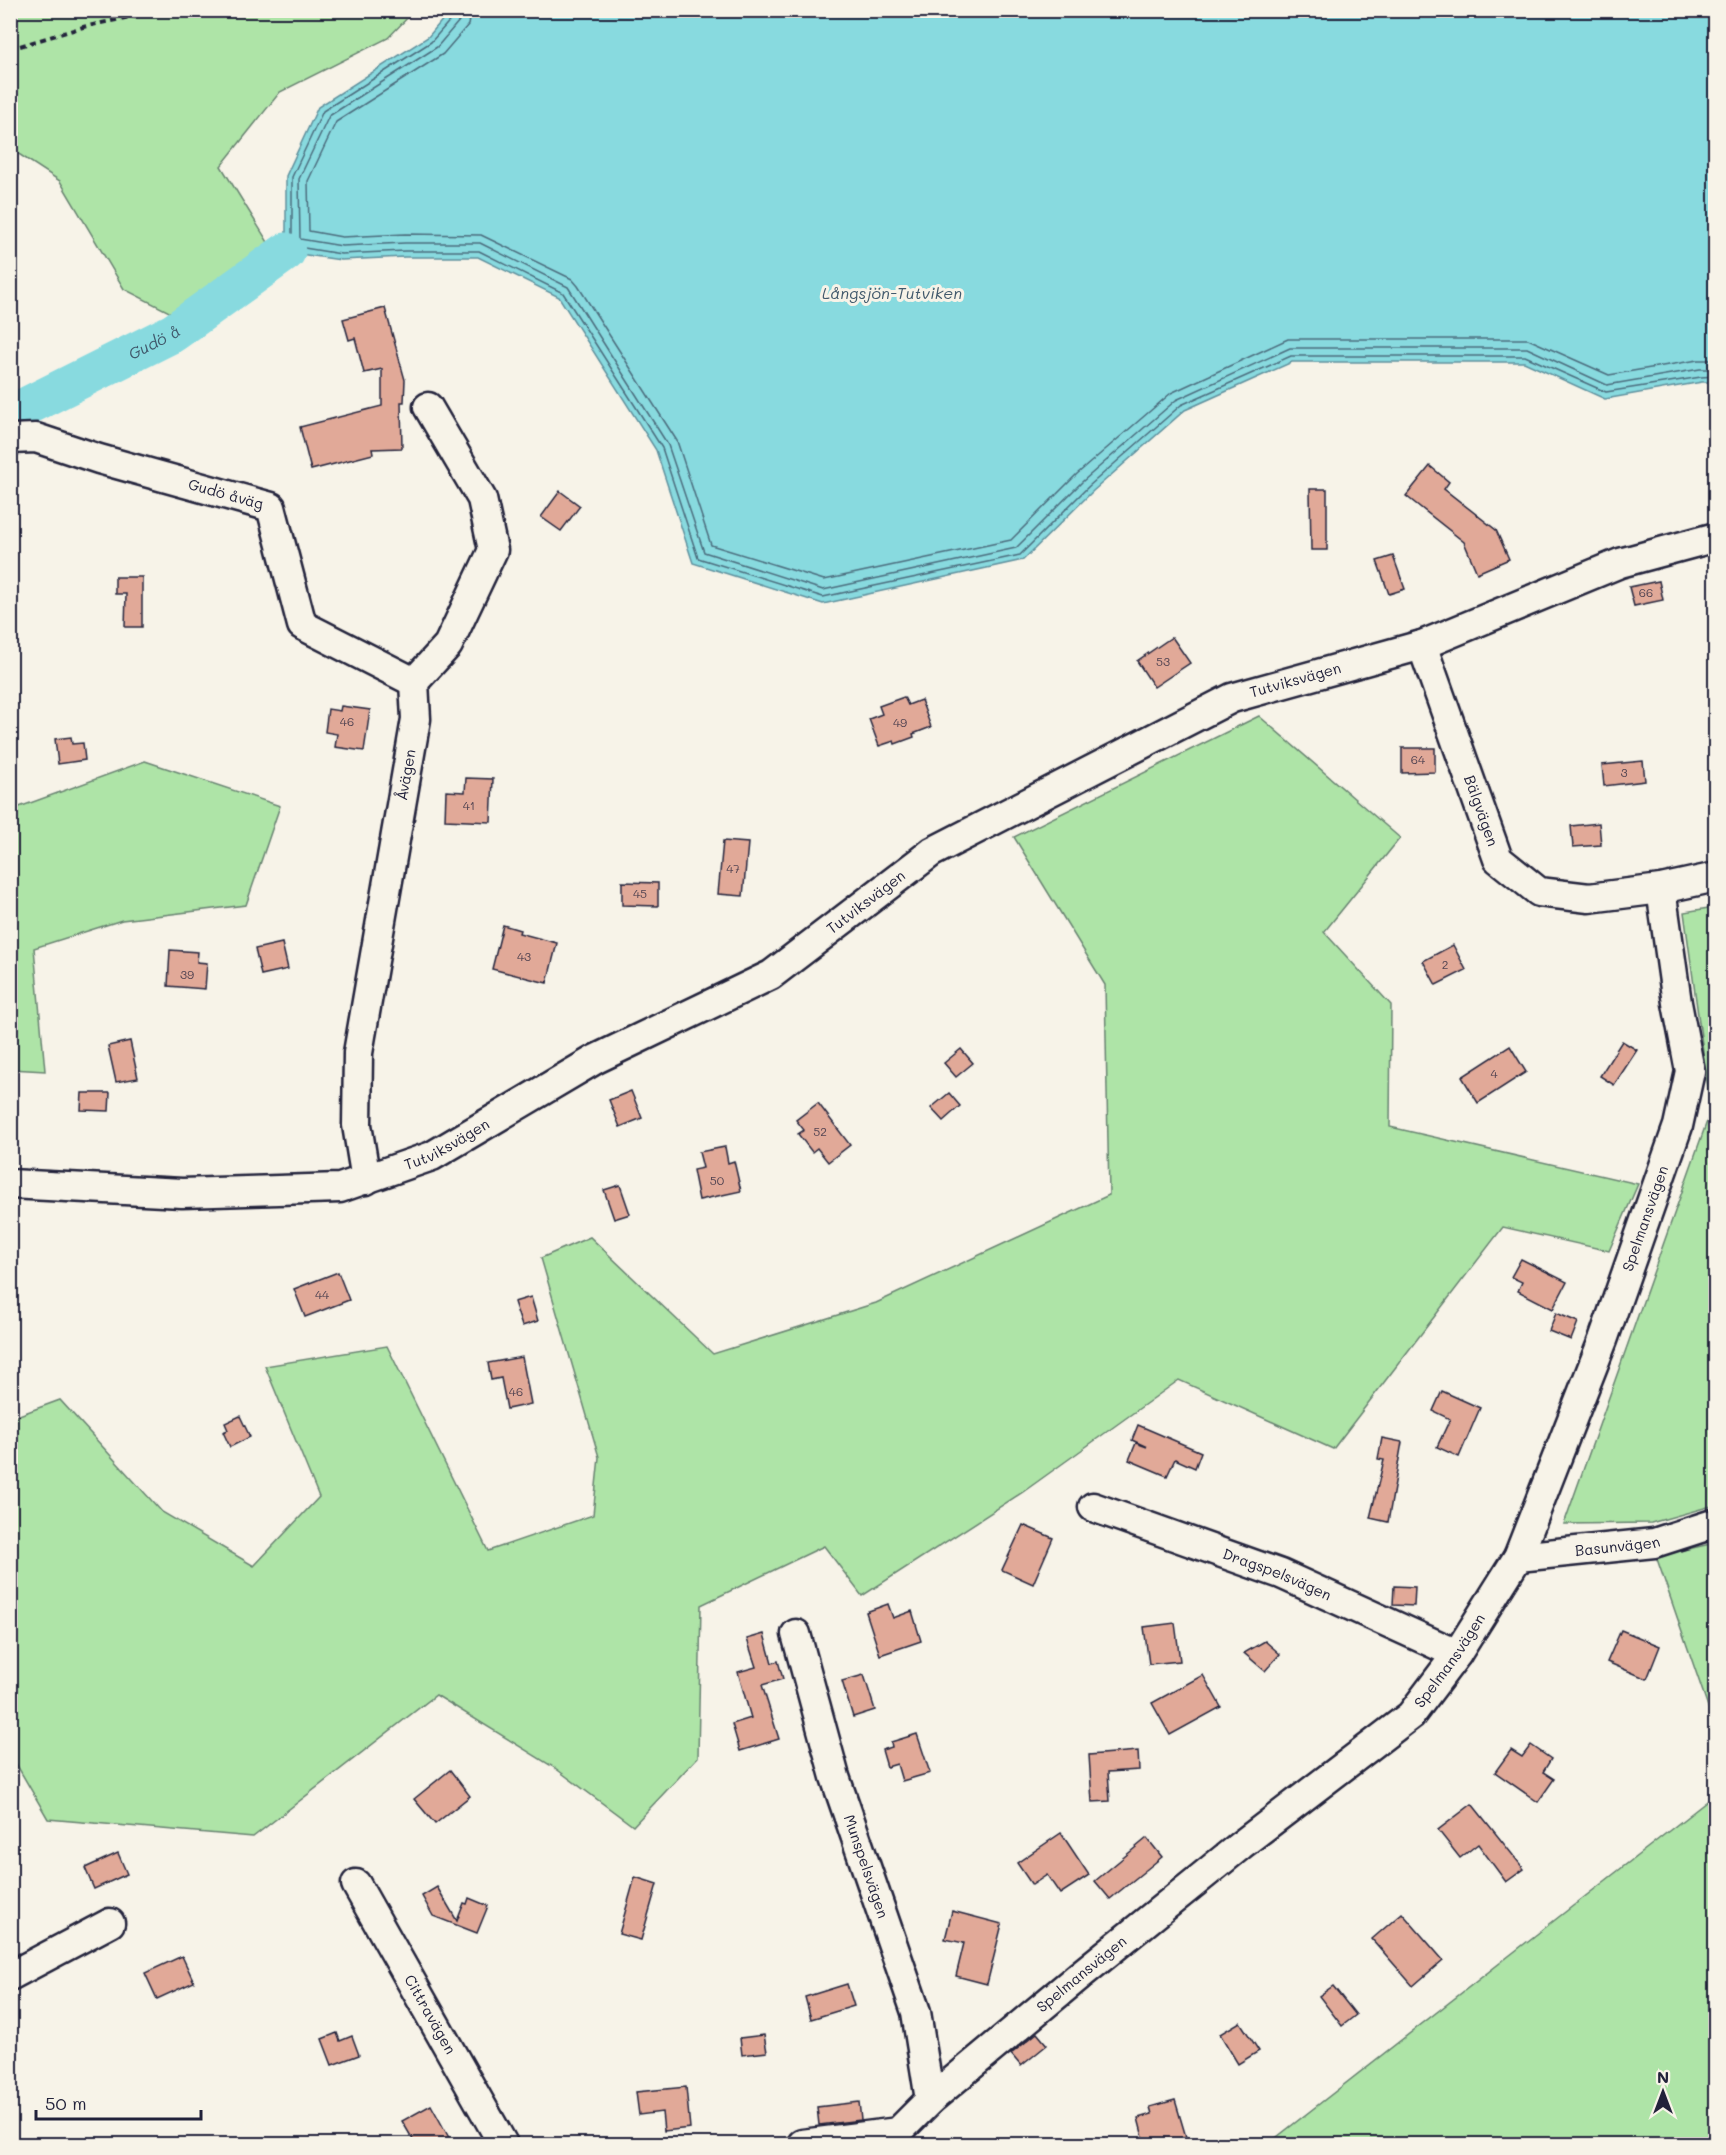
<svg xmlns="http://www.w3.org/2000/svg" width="1726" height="2155" viewBox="0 0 1726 2155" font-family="Mali,sans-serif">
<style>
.green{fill:#aee4a7;stroke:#688371;stroke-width:1.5}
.water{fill:#88dadf;stroke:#5f909d;stroke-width:1.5}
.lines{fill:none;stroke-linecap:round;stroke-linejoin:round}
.shore{stroke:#4b6c7d;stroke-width:1.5}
.river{stroke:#88dadf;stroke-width:39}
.building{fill:#e1a998;stroke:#22223b;stroke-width:1.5}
.minor-casing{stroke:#22223b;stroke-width:33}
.path{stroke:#22223b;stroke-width:4;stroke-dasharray:6 4.5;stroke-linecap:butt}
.minor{stroke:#f7f3e8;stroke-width:28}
.labels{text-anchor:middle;stroke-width:6;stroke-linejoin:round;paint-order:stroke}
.number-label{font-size:12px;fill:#524452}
.street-label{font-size:15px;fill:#22223b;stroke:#f7f3e8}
.water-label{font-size:16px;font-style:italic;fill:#41596c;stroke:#f7f3e8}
</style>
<rect width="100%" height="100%" fill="#f7f3e8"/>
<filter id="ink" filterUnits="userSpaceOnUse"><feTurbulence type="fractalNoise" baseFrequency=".0167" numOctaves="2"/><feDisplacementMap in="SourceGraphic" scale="12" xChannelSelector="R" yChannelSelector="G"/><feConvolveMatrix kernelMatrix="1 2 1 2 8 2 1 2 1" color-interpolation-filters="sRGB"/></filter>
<g filter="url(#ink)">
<g class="green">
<polygon points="10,11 11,10 414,11 388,38 280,92 221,166 271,247 173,314 124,289 60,181 11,149"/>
<polygon points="1259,716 1400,838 1324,932 1391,1005 1390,1127 1638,1184 1609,1251 1503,1227 1333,1449 1179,1380 1023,1492 862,1596 824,1546 701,1605 698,1757 633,1826 555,1768 436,1695 253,1837 48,1819 11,1755 11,1418 60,1400 162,1512 254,1566 319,1497 265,1366 387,1346 488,1551 593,1515 599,1457 541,1258 590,1237 713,1354 876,1303 1109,1195 1105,985 1014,837"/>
<polygon points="145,761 280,806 246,905 122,920 34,948 45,1071 11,1069 11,810"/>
<polygon points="1715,907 1715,1505 1651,1523 1564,1524 1711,1110 1684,912"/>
<polygon points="1715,1543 1715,1727 1656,1556"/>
<polygon points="1715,1795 1715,2144 1268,2144"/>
</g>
<polygon class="water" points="450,11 1715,11 1715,382 1702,382 1605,399 1524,362 1292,362 1185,410 1093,491 1023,560 823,604 693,563 656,450 559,297 478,257 405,257 341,260 286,252 286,176 318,107 428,37"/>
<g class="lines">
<g class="shore">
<polyline points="454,10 453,17 431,42 323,111 292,177 292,246 341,254 405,251 479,251 563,293 662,448 698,558 823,597 1020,555 1089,486 1181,405 1291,356 1525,356 1606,392 1701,377 1716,376"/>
<polyline points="462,10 459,21 437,47 329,116 299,179 300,239 342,246 405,243 480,243 568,287 668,445 704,552 823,590 1016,548 1083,481 1176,400 1290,348 1527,348 1607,385 1700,369 1716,369"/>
<polyline points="471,10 468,25 443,54 336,122 308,181 309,231 342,237 405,234 481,235 572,279 578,286 677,441 711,545 824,580 1011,540 1077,474 1171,393 1288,339 1528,339 1609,375 1698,360 1716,360"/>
</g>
<path class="river" id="s1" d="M10,411l11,-2 152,-76 113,-81"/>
</g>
<g class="building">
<polygon points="385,308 405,380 404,402 401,402 402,448 372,449 373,454 311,470 300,427 382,406 382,369 364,373 355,338 349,340 343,319"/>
<polygon points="1430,466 1449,482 1444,489 1496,530 1509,559 1477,573 1464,542 1406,496"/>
<polygon points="1310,489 1327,489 1327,550 1311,550"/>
<polygon points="560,491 580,506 561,531 541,517"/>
<polygon points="1393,556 1405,589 1389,594 1377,561"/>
<polygon points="115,577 142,577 142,627 125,627 126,594 115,594"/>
<polygon points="1659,581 1663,600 1634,606 1629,587"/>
<polygon points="1172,637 1190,663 1154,687 1137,661"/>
<polygon points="904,697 908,705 921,700 931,727 913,734 914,737 895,744 894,741 879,746 869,719 882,714 879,706"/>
<polygon points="341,706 370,710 364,751 335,747 337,734 325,732 328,709 340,711"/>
<polygon points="71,737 72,744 83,743 85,760 58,764 55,739"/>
<polygon points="1402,748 1435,748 1435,772 1402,773"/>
<polygon points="1643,761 1645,781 1604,786 1602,765"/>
<polygon points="466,778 493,779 491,822 445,820 446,791 465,792"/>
<polygon points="1599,823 1601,845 1573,847 1571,826"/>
<polygon points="723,841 748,843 743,896 718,894"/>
<polygon points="622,882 658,883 658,906 622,905"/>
<polygon points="503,925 520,930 519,933 557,943 547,983 492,969"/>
<polygon points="282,943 288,969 261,975 255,949"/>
<polygon points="1453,945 1466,970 1436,985 1423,961"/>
<polygon points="170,950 198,952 197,962 207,963 205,989 168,986"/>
<polygon points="130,1041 138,1078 116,1082 108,1046"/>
<polygon points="1622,1041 1637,1050 1614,1085 1600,1076"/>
<polygon points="1510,1046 1526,1072 1478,1103 1462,1077"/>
<polygon points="961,1049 973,1063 956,1077 944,1063"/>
<polygon points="631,1091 642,1118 620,1127 609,1100"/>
<polygon points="82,1093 110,1093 109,1111 81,1110"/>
<polygon points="949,1093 960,1106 943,1121 931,1108"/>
<polygon points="818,1103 850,1145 828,1162 817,1148 812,1152 798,1134 804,1130 796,1120"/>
<polygon points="725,1147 728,1163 734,1161 741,1191 699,1200 693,1170 703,1168 699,1152"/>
<polygon points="620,1185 630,1214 614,1219 604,1190"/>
<polygon points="1521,1259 1567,1282 1553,1309 1518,1291 1522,1282 1511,1277"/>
<polygon points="338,1272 349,1300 305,1317 294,1289"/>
<polygon points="531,1297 538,1321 522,1326 514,1302"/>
<polygon points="1556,1313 1578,1322 1571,1340 1549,1331"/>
<polygon points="522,1357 531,1404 507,1409 501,1378 491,1380 488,1363"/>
<polygon points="1442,1391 1480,1408 1459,1457 1437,1447 1450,1419 1433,1411"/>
<polygon points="240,1416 250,1437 230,1447 223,1432 228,1430 225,1423"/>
<polygon points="1138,1425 1201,1452 1195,1468 1175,1459 1167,1476 1129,1460 1136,1443 1147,1447 1132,1440"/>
<polygon points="1382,1438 1402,1442 1388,1522 1370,1518 1384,1460 1378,1459"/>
<polygon points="1023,1525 1053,1538 1033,1584 1002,1570"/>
<polygon points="1394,1586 1415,1587 1414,1606 1393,1605"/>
<polygon points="888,1604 893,1618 912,1611 921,1641 880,1655 866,1612"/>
<polygon points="1175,1623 1180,1661 1149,1664 1144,1627"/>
<polygon points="1621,1630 1660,1646 1647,1679 1607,1662"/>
<polygon points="764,1634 772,1663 778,1661 783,1679 762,1685 779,1739 740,1751 732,1724 751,1718 738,1672 756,1667 747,1639"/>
<polygon points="1265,1641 1280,1654 1265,1671 1244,1653"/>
<polygon points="864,1675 875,1710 853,1717 842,1681"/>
<polygon points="1203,1675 1221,1707 1170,1735 1152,1703"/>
<polygon points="917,1734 930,1773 902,1781 897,1764 887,1767 882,1750 892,1747 891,1742"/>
<polygon points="1531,1745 1551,1759 1543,1772 1554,1779 1538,1802 1495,1772 1511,1750 1522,1757"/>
<polygon points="1138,1751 1139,1770 1108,1772 1110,1801 1092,1802 1089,1755"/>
<polygon points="450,1770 470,1796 435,1824 414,1799"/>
<polygon points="1472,1804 1524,1869 1506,1882 1478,1844 1460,1858 1438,1830"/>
<polygon points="1061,1833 1089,1875 1060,1894 1047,1875 1032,1885 1017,1863"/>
<polygon points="1147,1838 1162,1857 1110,1899 1095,1881"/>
<polygon points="118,1853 127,1874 94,1889 85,1868"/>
<polygon points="635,1877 657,1884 641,1940 619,1934"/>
<polygon points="437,1887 457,1921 464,1903 467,1904 469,1898 488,1906 477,1933 433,1916 422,1896"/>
<polygon points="952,1911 1002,1924 987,1984 956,1976 964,1943 945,1939"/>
<polygon points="1402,1913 1443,1960 1413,1986 1372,1939"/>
<polygon points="182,1956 194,1982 157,1999 145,1973"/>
<polygon points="847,1984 854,2006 811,2019 805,1997"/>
<polygon points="1333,1986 1356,2015 1342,2026 1319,1996"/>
<polygon points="1240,2022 1259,2051 1238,2064 1220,2034"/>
<polygon points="337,2033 340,2041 352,2036 359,2055 332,2065 322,2039"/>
<polygon points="1037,2033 1047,2045 1021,2066 1011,2054"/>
<polygon points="764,2035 767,2052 742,2055 740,2038"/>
<polygon points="686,2087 690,2128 664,2131 662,2112 639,2115 636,2092"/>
<polygon points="1175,2100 1186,2137 1158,2145 1145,2145 1138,2118 1152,2114 1150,2107"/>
<polygon points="859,2102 861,2120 819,2125 817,2107"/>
<polygon points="431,2105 453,2145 416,2145 402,2121"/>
</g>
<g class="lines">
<defs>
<g id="minor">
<path id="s2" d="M10,439l26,-1 63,21 172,48 31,118 112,57"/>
<path id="s3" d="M1422,645l76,214 41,33 50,6 72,-9 55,-12"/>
<path id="s4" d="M366,1180l-9,-55 1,-72 58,-334 -2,-37 34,-37 45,-95 -11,-51 -54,-92"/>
<path id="s5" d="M10,1184l172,9 158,-5 92,-32 164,-97 175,-84 161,-123 300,-154 190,-53 198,-82 96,-26"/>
<path id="s6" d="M1093,1507l188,67 176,80"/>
<path id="s7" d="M1518,1557l136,-14 62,-20"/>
<path id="s8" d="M796,1634l39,143 81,235 14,88"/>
<path id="s9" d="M356,1884l147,260"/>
<polyline points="10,1976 110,1923"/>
<path id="s10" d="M802,2144l96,-12 32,-32 149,-124 162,-131 170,-130 46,-61 61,-97 85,-217 75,-214 12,-55 -13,-68 -16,-114"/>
</g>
</defs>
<use href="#minor" class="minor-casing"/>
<polyline class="path" points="10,49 83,27 162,10"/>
<use href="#minor" class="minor"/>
</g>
</g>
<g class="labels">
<g class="number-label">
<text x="1646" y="597">66</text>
<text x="1163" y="666">53</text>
<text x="347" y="726">46</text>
<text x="900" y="727">49</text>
<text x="1418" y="764">64</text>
<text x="1624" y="777">3</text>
<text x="469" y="810">41</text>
<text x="733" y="873">47</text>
<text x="640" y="898">45</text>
<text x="524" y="961">43</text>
<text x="1445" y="969">2</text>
<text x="187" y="979">39</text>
<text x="1494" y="1078">4</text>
<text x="820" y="1136">52</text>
<text x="717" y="1185">50</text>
<text x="322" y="1299">44</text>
<text x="516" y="1396">46</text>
</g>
<g class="street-label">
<text dy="5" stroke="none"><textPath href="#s2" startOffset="224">Gudö åväg</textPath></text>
<text dy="5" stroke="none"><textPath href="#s5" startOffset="1418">Tutviksvägen</textPath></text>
<text dy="5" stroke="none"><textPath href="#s4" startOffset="410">Åvägen</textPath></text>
<text dy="5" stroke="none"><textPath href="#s3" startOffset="176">Bälgvägen</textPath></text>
<text dy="5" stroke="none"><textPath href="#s5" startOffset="932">Tutviksvägen</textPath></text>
<text dy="5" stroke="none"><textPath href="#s5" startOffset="446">Tutviksvägen</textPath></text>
<text dy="5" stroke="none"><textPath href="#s10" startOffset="1311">Spelmansvägen</textPath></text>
<text dy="5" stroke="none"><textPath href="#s7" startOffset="100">Basunvägen</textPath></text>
<text dy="5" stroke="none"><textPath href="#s6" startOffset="196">Dragspelsvägen</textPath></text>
<text dy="5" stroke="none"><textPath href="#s10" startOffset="825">Spelmansvägen</textPath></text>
<text dy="5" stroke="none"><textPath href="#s8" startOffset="243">Munspelsvägen</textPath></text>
<text dy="5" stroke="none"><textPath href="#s10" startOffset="339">Spelmansvägen</textPath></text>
<text dy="5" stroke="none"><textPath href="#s9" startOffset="150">Cittravägen</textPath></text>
</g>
<g class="water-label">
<text x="892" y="299">Långsjön-Tutviken</text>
<text dy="6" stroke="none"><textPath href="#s1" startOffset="160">Gudö å</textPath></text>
</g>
</g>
<rect width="1726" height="2155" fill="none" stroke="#f7f3e8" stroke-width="36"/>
<rect x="18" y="18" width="1690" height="2119" fill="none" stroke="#22223b" stroke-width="2" filter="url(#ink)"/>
<g transform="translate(1663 2092)" stroke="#f7f3e8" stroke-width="4.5" paint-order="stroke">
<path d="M0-4.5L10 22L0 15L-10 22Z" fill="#22223b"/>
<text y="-9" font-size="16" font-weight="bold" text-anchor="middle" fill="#22223b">N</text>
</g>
<path d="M36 2110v9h165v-9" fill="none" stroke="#22223b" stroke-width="3"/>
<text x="45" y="2110" font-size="18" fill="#22223b" stroke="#f7f3e8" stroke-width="4.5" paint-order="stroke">50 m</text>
</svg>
